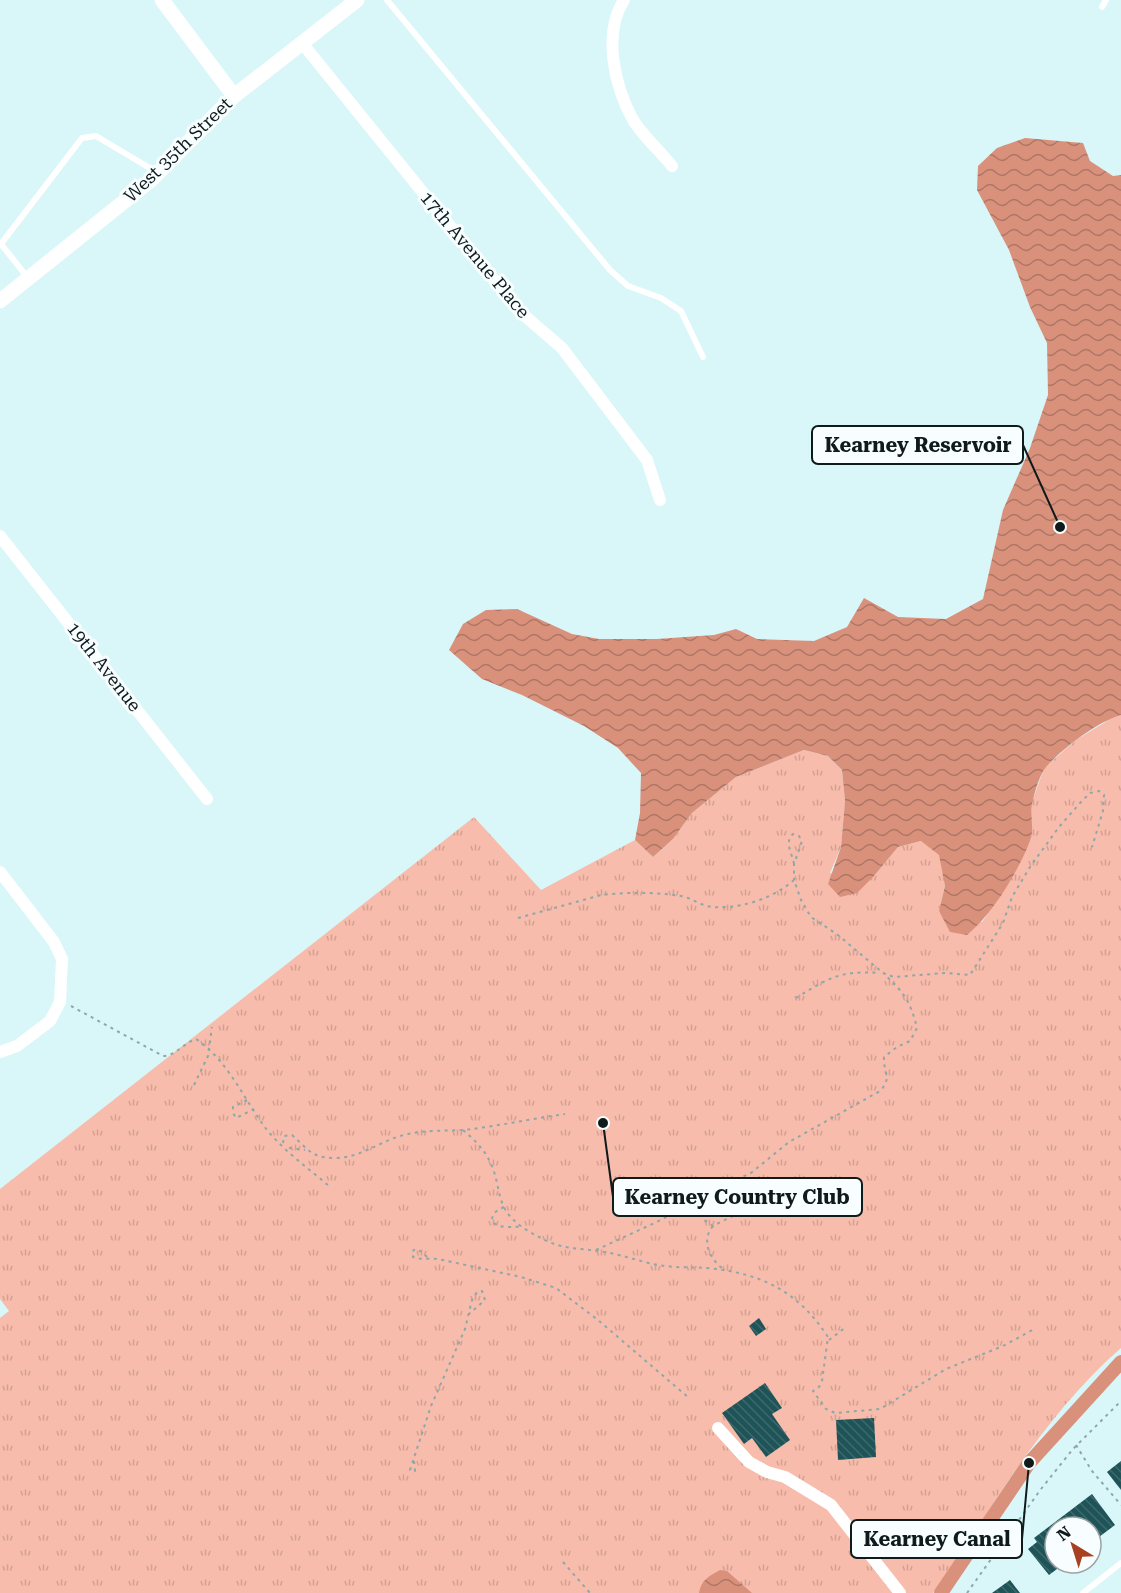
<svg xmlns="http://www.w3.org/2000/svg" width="1121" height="1593" viewBox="0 0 1121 1593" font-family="'Roboto Serif',serif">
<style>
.grass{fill:url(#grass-tufts)}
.water{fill:url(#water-waves)}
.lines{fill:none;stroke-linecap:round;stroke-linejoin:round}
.canal{stroke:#d9917c;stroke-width:14}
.building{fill:url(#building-back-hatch)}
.path{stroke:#90a7a9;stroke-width:2;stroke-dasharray:3 4.5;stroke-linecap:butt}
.service{stroke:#fff;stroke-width:6}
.minor{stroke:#fff;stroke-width:12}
.tertiary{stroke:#fff;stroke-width:15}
.labels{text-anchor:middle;stroke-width:6;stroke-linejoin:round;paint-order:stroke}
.street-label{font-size:18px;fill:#0f1a1b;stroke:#f8feff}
.leader{fill:none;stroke:#0f1a1b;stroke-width:2}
.callout-dot{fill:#0f1a1b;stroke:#f8feff;stroke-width:2}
.callout{fill:#f8feff;stroke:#0f1a1b;stroke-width:2}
.callout-label{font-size:20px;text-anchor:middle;font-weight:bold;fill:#0f1a1b}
</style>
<defs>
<pattern id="grass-tufts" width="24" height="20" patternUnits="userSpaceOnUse" patternTransform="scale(1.5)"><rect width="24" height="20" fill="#f7bcab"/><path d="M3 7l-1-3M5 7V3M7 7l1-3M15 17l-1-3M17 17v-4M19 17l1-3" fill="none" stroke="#d3a193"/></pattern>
<pattern id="water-waves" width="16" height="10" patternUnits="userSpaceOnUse" patternTransform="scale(1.5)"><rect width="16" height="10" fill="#d9917c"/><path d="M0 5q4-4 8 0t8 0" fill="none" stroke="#ae7665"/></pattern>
<pattern id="building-back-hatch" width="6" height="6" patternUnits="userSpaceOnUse" patternTransform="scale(1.5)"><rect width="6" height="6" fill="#1e5358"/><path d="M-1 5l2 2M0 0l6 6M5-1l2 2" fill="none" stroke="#3d686c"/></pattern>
</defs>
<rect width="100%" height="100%" fill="#d9f6f9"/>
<path class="grass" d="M1121,715v633c-46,40 -83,89 -117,139 -24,35 -43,74 -71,106h-933v-275l9,-7 -9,-12v-110l474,-372 67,73 94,-50 18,17 20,-18 19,-26 44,-36 68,-27 24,6 14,14 3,31 -4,46 -11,26 44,3 24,-29 23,-6 19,11 5,34 -6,26 43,10 26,-38 23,-45 1,-37 12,-34 32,-28 36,-22z"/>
<g class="water">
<path d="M1025,138l58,5 7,18 23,15 8,-1v540c-24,7 -58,33 -75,52 -6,7 -11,24 -13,33 -4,13 2,29 -3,41 -12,31 -38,74 -63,94l-17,-3 -11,-21 6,-25 -6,-31 -18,-14 -23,6 -24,29 -17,17 -17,4 -12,-13 13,-37 4,-46 -3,-31 -14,-14 -24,-6 -68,27 -44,36 -19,26 -20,18 -18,-17 5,-27 1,-40 -23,-25 -34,-22 -62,-31 -40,-16 -33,-29 14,-26 23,-14 31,-1 55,25 27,5h58l57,-4 22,-6 21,10 57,2 33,-14 17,-29 34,19 48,2 37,-20 20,-89 27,-62 18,-53 -1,-52 -17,-36 -21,-57 -32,-60 1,-24 19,-18z"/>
<path d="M720,1570l7,1 25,22h-53c2,-13 10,-17 21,-23z"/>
</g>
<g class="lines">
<polyline class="canal" points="941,1593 1029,1463 1121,1362"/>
</g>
<g class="building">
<polygon points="759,1318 766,1329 756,1336 749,1326"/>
<polygon points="765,1383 782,1408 772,1414 790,1440 766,1457 752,1438 744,1444 722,1413"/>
<polygon points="874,1418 876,1457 838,1460 836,1420"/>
<polygon points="1121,1461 1121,1490 1107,1472"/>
<polygon points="1092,1494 1115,1525 1091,1543 1091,1527 1055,1527 1055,1563 1065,1563 1049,1575 1028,1549 1037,1542 1034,1538"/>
<polygon points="1010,1580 1020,1593 992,1593"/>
</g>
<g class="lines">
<g class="path">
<path d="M794,864c-2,-11 -10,-22 -1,-30l6,2 3,5 -8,23v16"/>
<path d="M518,918l83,-23c26,-3 54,-3 80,1 11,2 20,10 31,11 29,2 60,-8 82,-27l7,20 10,17 27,18 45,38 11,4 51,-4 25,2 33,-52 9,-26 18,-30 29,-40 21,-24 10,-10 9,-2 5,4 -1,16 -11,36"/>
<path d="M796,998c32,-20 45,-28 84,-25"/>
<path d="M71,1006l92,50c12,0 21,-13 33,-17 31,21 47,58 68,87 16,22 44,42 65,60"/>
<polyline points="194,1085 208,1056 212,1027"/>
<polyline points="247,1100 233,1107 233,1113 236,1118 254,1109"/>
<path d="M463,1130c13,11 24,22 30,39 6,15 5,33 16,46 9,11 22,18 34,24 20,11 39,9 61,13 21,3 41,12 62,14 14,2 28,1 41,2 54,5 91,23 121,69l-6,44 -3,6 -6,4 13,18 9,4 45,-4 66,-40 57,-23 33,-18"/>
<path d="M283,1143l1,-7 8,-1c15,13 19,23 42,23 29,0 48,-19 74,-24 18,-4 37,-3 56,-4 34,-4 67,-11 101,-16"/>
<polyline points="289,1148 305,1150"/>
<path d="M782,1196c-23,9 -47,18 -69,30l-10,-7 1,-5c14,-9 36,0 52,1 11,1 22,-2 33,-4"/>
<path d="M504,1207c-8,4 -12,6 -12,14 8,9 20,5 30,6"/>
<path d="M713,1226c-12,14 -4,32 10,43"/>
<path d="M596,1250l65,-30 44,-26 46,-21 38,-31 91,-51c13,-14 3,-18 4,-34l13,-10 13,-6 7,-13c-6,-25 -13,-36 -32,-53"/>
<path d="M427,1257l-5,-5 -7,-3 -3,3 1,5c8,3 17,1 25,2l83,18 35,11 42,32 91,78"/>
<polyline points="829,1340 846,1327"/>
<polyline points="1076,1445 1092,1471 1121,1505"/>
<polyline points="414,1461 415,1471 410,1470 431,1406 465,1329 472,1300 477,1292 482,1291 485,1300 469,1314"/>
<polyline points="563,1562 590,1593"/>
<polyline points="967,1593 1041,1489 1073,1449 1121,1401"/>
</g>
<g class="service">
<polyline points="387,0 610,270 628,286 661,298 681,311 703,357"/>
<polyline points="1102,7 1106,0"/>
<polyline points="28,278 1,244 82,138 96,136 158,173"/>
<polyline points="1083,1593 1121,1563"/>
</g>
<g class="minor">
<path d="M624,0c-22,34 -9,87 9,120 10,16 27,31 39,46"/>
<polyline points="302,43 518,310 562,348 647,460 660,500"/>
<polyline points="0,536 207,799"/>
<polyline points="0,872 54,942 62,959 60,1002 50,1021 17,1046 0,1052"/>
<polyline points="718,1428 749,1462 767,1472 785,1477 831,1505 900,1593"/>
</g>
<g class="tertiary">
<polyline points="162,0 234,96"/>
<polyline points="0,301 151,180 234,96 357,0"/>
</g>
</g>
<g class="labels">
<g class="street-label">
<text transform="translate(178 150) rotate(-44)" y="6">West 35th Street</text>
<text transform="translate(475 255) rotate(50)" y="6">17th Avenue Place</text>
<text transform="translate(104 667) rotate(52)" y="6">19th Avenue</text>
</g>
</g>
<path class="leader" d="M1060 527L1023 445M603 1123L613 1197M1029 1463L1022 1539"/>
<g class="callout-dot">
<circle cx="1060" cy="527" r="6"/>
<circle cx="603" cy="1123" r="6"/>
<circle cx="1029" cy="1463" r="6"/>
</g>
<g class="callout">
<rect x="812" y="426" width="211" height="38" rx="6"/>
<rect x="613" y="1178" width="249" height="38" rx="6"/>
<rect x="851" y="1520" width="171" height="38" rx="6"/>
</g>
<g class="callout-label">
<text x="918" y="452">Kearney Reservoir</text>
<text x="737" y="1204">Kearney Country Club</text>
<text x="937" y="1546">Kearney Canal</text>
</g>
<g transform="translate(1073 1545) rotate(322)"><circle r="28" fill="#f8feff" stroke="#9ba3a4" stroke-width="1.5"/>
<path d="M0-4.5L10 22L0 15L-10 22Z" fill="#a84121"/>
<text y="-9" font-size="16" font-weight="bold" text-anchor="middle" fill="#0f1a1b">N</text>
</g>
</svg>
